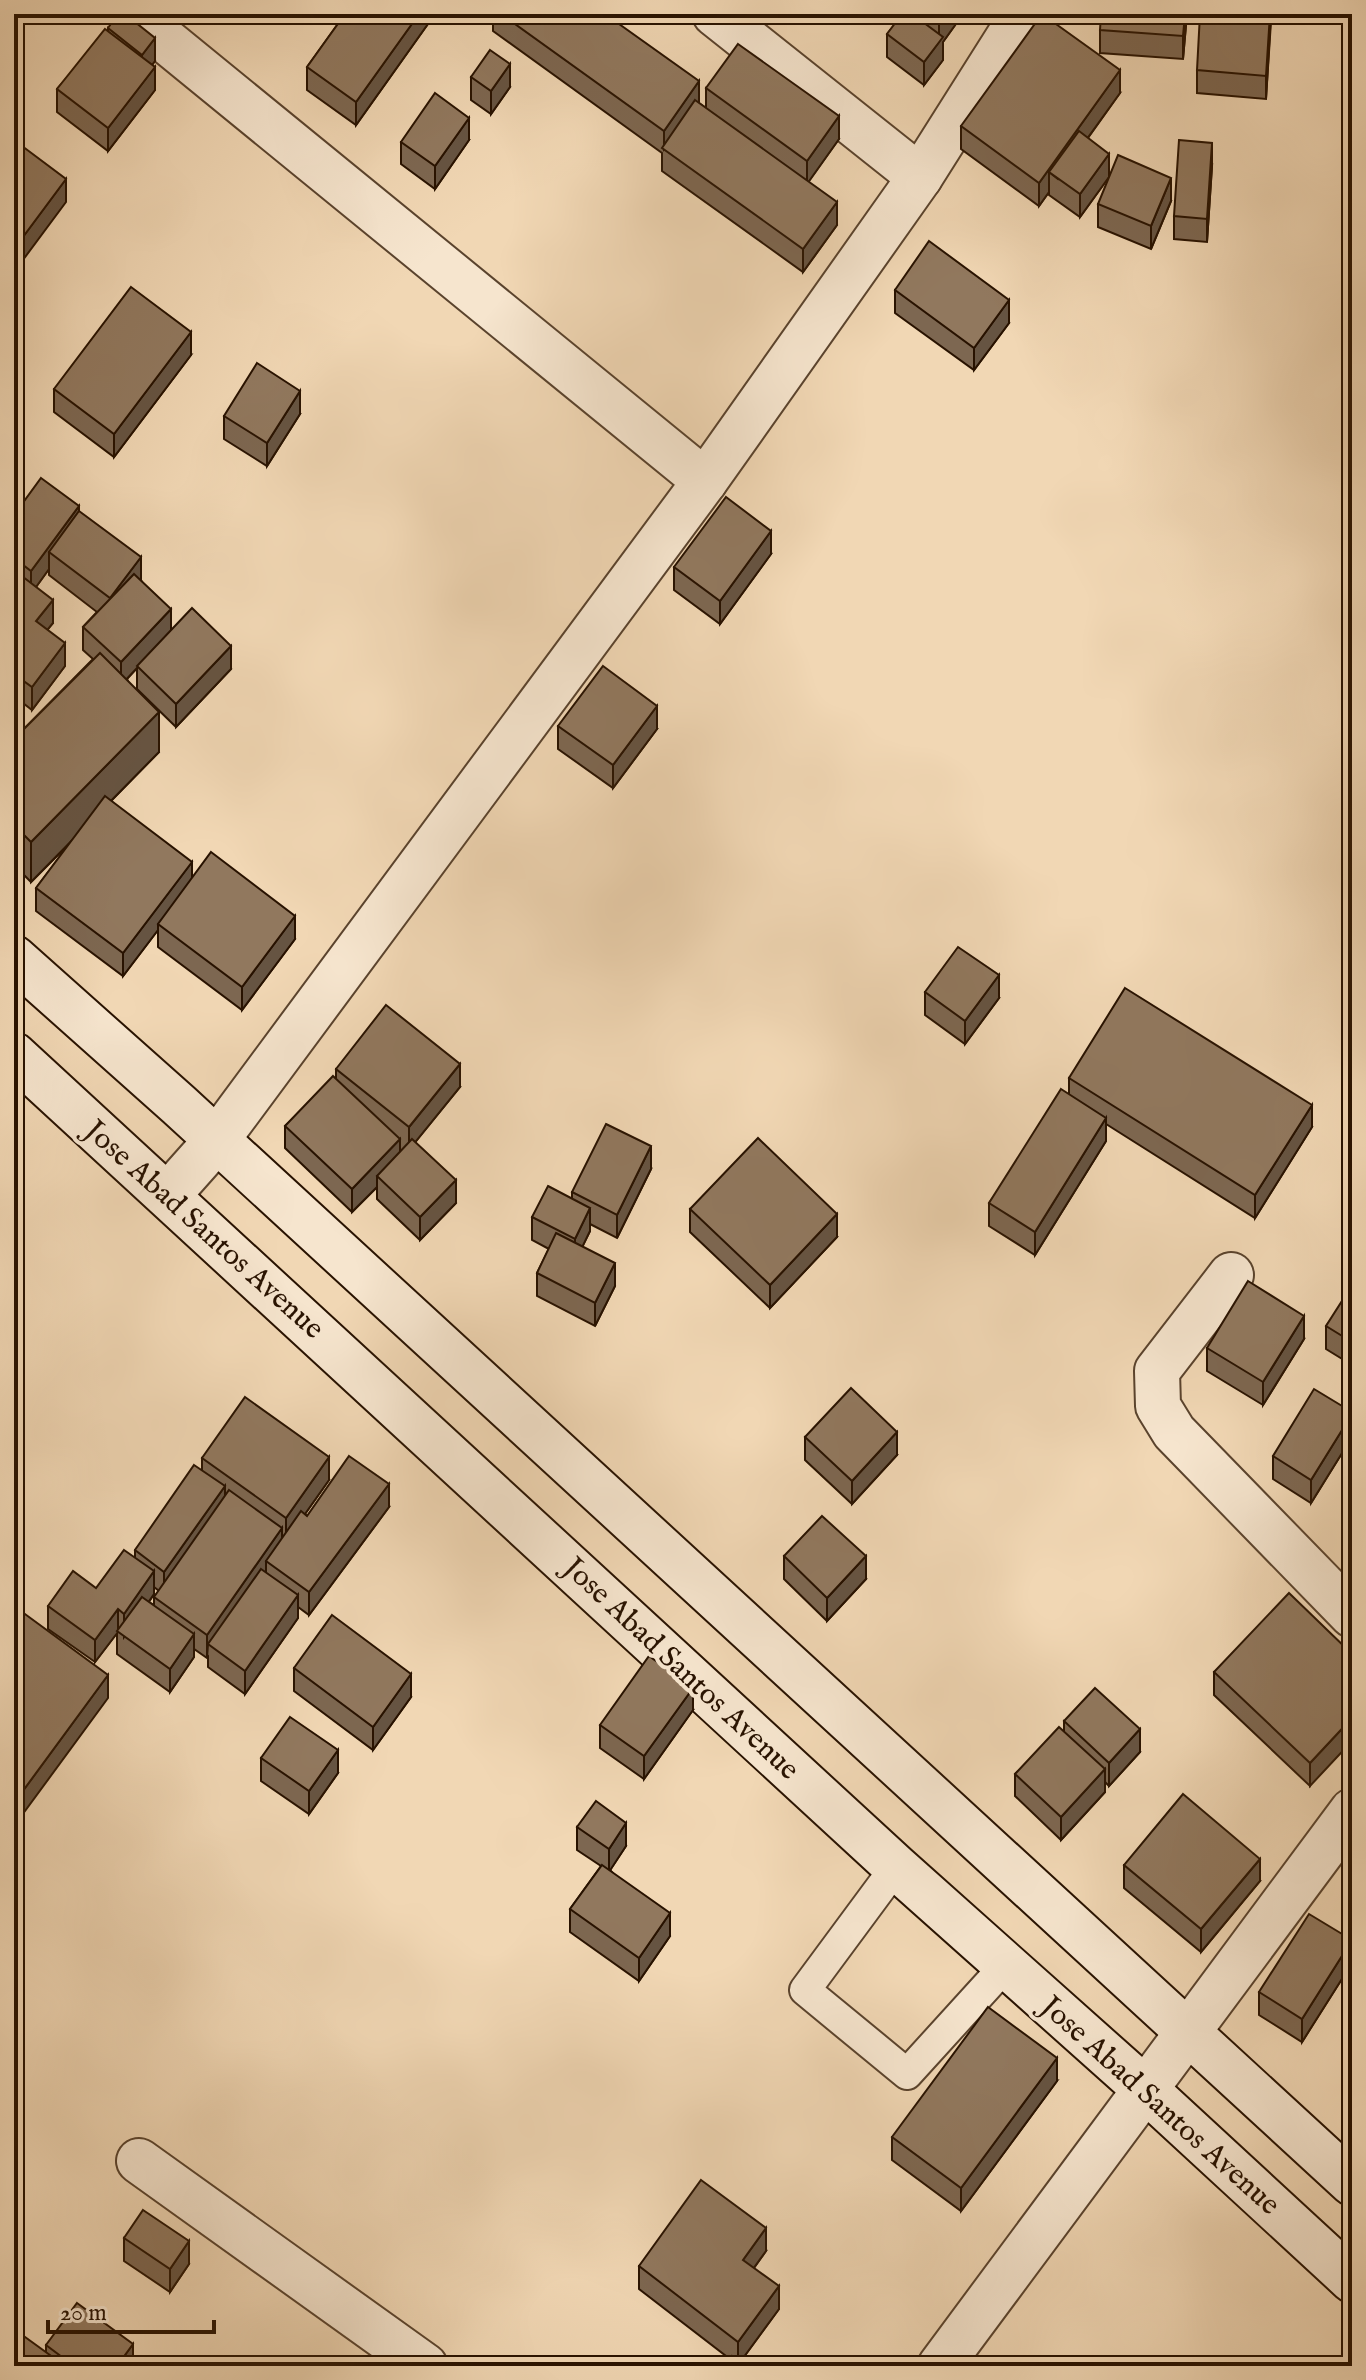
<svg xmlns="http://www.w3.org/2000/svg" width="1366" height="2380" viewBox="0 0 1366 2380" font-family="'IM FELL English',serif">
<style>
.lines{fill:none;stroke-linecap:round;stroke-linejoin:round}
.lane-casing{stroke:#5a432d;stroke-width:34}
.street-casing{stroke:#5a432d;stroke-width:48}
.secondary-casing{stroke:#281200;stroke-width:48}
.lane{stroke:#f6e5ce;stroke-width:30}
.street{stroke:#f6e5ce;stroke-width:44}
.secondary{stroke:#f6e5ce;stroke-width:44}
.wall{fill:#7d6751;stroke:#281200;stroke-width:2;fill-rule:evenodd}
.shaded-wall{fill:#665442;stroke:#281200;stroke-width:2}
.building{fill:#91785e;stroke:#281200;stroke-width:2}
.labels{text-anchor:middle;stroke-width:8;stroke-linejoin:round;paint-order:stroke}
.street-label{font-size:30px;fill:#281200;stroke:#f6e5ce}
</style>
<rect width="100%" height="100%" fill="#f1d7b4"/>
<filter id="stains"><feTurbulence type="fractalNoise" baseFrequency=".0025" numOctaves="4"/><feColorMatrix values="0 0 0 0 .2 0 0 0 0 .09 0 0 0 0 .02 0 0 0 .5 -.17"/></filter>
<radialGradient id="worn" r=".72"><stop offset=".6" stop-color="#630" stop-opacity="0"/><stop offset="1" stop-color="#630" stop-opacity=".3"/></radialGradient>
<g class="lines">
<defs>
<polyline id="lane" points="896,1867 805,1990 907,2074 1007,1964"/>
<g id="street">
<polyline points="133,14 705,481"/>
<polyline points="715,14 920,177"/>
<polyline points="168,1195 216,1141 705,481 920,177 1023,14"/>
<polyline points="1231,1275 1157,1371 1158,1406 1174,1432 1352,1615"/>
<polyline points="139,2161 425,2366"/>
<polyline points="940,2366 1352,1811"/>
</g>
<g id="secondary">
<polyline points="14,958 179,1105 1352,2183"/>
<polyline points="14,1055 896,1867 1146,2090 1352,2280"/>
</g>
</defs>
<use href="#lane" class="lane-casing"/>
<use href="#street" class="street-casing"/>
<use href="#secondary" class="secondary-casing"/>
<use href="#lane" class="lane"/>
<use href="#street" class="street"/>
<use href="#secondary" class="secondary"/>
</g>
<g class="wall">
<polygon points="345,14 435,14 356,125 307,90 307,67"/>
<polygon points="493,14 605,14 699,103 706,108 706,88 839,139 808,182 837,225 803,272 662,171 662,153 493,31"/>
<polygon points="830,14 845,14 839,21"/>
<polygon points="895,14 963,14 943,42 943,60 924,85 887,57 887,34 900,18"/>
<polygon points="1187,14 1183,59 1100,53 1100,30"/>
<polygon points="1271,14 1266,99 1197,93 1197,70"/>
<polygon points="108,28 155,61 152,65 155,90 108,151 57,112 57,89 108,31"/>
<polygon points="471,77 510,87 491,114 471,100"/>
<polygon points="1120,93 1088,138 1109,177 1080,217 1049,195 1049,192 1039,206 961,149 961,126"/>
<polygon points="469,140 435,189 401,164 401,142"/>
<polygon points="1212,166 1207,242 1174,239 1174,216"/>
<polygon points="1171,201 1151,249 1098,227 1098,204"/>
<polygon points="895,290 1009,323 974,370 895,313"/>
<polygon points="191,355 114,457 54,412 54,389"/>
<polygon points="300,414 267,466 224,439 224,416"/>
<polygon points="79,512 141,580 171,630 231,669 176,727 137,689 137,668 127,679 159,752 111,801 192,878 295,939 242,1010 158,947 158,930 123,976 36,911 36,888 70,843 31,882 14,865 14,739 93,659 83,650 83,627 97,612 49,575 49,569 36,587 53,623 47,630 65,666 32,710 14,696 14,515"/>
<polygon points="771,554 720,624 674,590 674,567"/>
<polygon points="558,726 657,729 613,788 558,749"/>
<polygon points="925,992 999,998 965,1044 925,1015"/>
<polygon points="336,1069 460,1087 415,1142 456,1203 420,1240 377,1199 377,1187 352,1212 285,1148 285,1126 336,1078"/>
<polygon points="1069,1078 1312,1127 1255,1218 1106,1124 1106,1141 1035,1255 989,1226 989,1203 1069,1094"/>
<polygon points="651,1169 617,1238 590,1224 590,1231 582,1247 615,1286 595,1326 537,1296 537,1273 549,1249 532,1240 532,1217 572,1199 572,1192"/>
<polygon points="690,1209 837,1237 770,1308 690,1232"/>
<polygon points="1352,1292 1352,1365 1326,1349 1326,1326"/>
<polygon points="1304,1339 1263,1405 1207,1371 1207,1348"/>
<polygon points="1352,1412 1352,1437 1311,1503 1273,1479 1273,1456"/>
<polygon points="805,1437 897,1455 852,1504 805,1460"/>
<path d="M202,1458l127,22 -24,34 2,2 82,-9 -80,108 -11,-8v11l-53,76 -37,-27v-10l-1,1 -13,-9v8l-24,35 -53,-38v-21l-22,29 -47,-33v-23l48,-18 39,-30v-8l67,-80zM154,1587l5,4 -5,6v8l-5,-3 5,-8z"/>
<polygon points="784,1556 866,1579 827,1621 784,1579"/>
<polygon points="1352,1654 1310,1786 1214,1695 1214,1672"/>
<polygon points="294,1668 411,1697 373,1750 294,1691"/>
<polygon points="693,1710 644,1779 600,1748 600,1725"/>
<polygon points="1064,1721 1140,1752 1109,1786 1105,1782 1105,1792 1061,1840 1015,1796 1015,1774 1064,1731"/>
<polygon points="261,1758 338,1773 309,1814 261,1781"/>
<polygon points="577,1827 626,1846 610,1870 670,1936 639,1981 570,1932 570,1909 601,1866 577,1850"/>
<polygon points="1124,1865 1260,1881 1201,1952 1124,1888"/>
<polygon points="1352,1963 1302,2042 1259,2015 1259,1992"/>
<polygon points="1057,2081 961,2211 892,2160 892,2137"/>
<polygon points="124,2238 189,2264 170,2292 124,2261"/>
<polygon points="766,2251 754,2268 779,2309 740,2362 730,2359 639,2289 639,2266"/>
<polygon points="46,2345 133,2366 14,2366 46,2352"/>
</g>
<g class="shaded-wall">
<polygon points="419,14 435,14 356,125 356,102"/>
<polygon points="839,14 845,14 839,21"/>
<polygon points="946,14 963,14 943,42 943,60 924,85 924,62 939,42 939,24"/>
<polygon points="1185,14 1187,14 1183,59 1183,36"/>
<polygon points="1270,14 1271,14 1271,21 1266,99 1266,76"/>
<polygon points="155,38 155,61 142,78 142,55"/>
<polygon points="510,64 510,87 491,114 491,91"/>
<polygon points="155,67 155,90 108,151 108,128"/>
<polygon points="1120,70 1120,93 1058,179 1049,172 1049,192 1039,206 1039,183"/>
<polygon points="699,81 699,104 664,149 664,131"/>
<polygon points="839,116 839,139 807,184 807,161"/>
<polygon points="469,118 469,140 435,189 435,166"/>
<polygon points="1212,143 1212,166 1207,242 1207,219"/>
<polygon points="1109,154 1109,177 1080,217 1080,194"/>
<polygon points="1171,178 1171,201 1151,249 1151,226"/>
<polygon points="66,179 66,202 14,272 14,249"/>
<polygon points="837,202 837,225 803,272 803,249"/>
<polygon points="1009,300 1009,323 974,370 974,348"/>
<polygon points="191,332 191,355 114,457 114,434"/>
<polygon points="300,391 300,414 267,466 267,443"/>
<polygon points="79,506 79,529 49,552 49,569 31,594 31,571"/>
<polygon points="771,531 771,554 720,624 720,601"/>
<polygon points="141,557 141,580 110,598"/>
<polygon points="53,600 53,623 36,644 36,621"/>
<polygon points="171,609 171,632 121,685 121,662"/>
<polygon points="65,643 65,666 32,710 32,687"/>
<polygon points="231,646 231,669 176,727 176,704"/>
<polygon points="657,706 657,729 613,788 613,765"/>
<polygon points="159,712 159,752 31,882 31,842"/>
<polygon points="192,862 192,885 158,924 158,930 123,976 123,953"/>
<polygon points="295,916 295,939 242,1010 242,987"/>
<polygon points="999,975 999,998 965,1044 965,1021"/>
<polygon points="460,1064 460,1087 409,1150 409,1127"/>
<polygon points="1312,1105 1312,1127 1255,1218 1255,1195"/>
<polygon points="1106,1118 1106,1141 1035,1255 1035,1232"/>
<polygon points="400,1139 400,1162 377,1176 377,1187 352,1212 352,1189"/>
<polygon points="651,1146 651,1169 617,1238 617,1215"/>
<polygon points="456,1180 456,1203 420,1240 420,1217"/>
<polygon points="590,1208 590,1231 575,1262 575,1239"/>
<polygon points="837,1214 837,1237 770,1308 770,1285"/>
<polygon points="615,1263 615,1286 595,1326 595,1303"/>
<polygon points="1304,1316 1304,1339 1263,1405 1263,1382"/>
<polygon points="1352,1414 1352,1437 1311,1503 1311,1480"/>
<polygon points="897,1432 897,1455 852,1504 852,1481"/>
<polygon points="329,1457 329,1480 286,1541 286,1518"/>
<polygon points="389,1484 389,1507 309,1615 309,1592"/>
<polygon points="225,1486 225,1509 164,1595 164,1572"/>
<polygon points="282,1528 282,1551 266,1561 266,1574 208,1644 207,1658 207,1635"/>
<polygon points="866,1556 866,1579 827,1621 827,1598"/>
<polygon points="154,1571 154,1594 124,1637 124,1614"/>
<polygon points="298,1595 298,1618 245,1694 245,1671"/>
<polygon points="118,1609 118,1632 95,1662 95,1640"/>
<polygon points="194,1634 194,1657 170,1692 170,1669"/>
<polygon points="411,1674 411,1697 373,1750 373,1727"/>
<polygon points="108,1675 108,1698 14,1826 14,1803"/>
<polygon points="693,1688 693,1710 644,1779 644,1756"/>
<polygon points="1352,1718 1352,1741 1310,1786 1310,1763"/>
<polygon points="1140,1729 1140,1752 1109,1786 1109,1763"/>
<polygon points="338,1750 338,1773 309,1814 309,1791"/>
<polygon points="1105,1769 1105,1792 1061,1840 1061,1817"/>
<polygon points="626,1823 626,1846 609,1872 609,1849"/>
<polygon points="1260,1859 1260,1881 1201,1952 1201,1929"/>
<polygon points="670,1913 670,1936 639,1981 639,1958"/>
<polygon points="1352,1940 1352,1963 1302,2042 1302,2019"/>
<polygon points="1057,2058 1057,2081 961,2211 961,2188"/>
<polygon points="766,2228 766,2251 743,2283 743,2260"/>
<polygon points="189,2241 189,2264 170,2292 170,2269"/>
<polygon points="779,2286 779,2309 738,2365 738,2342"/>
<polygon points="133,2344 133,2366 117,2366"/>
</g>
<g class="building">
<polygon points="118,14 125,14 155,38 142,55 108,28"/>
<polygon points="345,14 419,14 356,102 307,67"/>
<polygon points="501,14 605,14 699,81 664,131"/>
<polygon points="902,14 912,14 943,37 924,62 887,34"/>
<polygon points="925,14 946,14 939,24"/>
<polygon points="1042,14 1120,70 1039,183 961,126"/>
<polygon points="1101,14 1185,14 1183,36 1100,30"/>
<polygon points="1200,14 1270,14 1266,76 1197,70"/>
<polygon points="105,29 155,67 108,128 57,89"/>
<polygon points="738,44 839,116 807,161 706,88"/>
<polygon points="490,50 510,64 491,91 471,77"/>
<polygon points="435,93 469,118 435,166 401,142"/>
<polygon points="695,100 837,202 803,249 662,148"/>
<polygon points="1079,131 1109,154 1080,194 1049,172"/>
<polygon points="14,140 66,179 14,249"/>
<polygon points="1179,140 1212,143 1207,219 1174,216"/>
<polygon points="1118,155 1171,178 1151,226 1098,204"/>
<polygon points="929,241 1009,300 974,348 895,290"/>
<polygon points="131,287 191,332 114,434 54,389"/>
<polygon points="257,363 300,391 267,443 224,416"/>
<polygon points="41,478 79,506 31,571 14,558 14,515"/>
<polygon points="726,497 771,531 720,601 674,567"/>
<polygon points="79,511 141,557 110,598 49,552"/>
<polygon points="14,570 53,600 36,621 65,643 32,687 14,674"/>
<polygon points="134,574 171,609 121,662 83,627"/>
<polygon points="192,608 231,646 176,704 137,666"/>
<polygon points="100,653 159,712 31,842 14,825 14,739"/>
<polygon points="603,666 657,706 613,765 558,726"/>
<polygon points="105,796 192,862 123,953 36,888"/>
<polygon points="211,852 295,916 242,987 158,924"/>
<polygon points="958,947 999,975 965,1021 925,992"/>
<polygon points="1125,988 1312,1105 1255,1195 1069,1078"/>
<polygon points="386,1005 460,1064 409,1127 336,1069"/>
<polygon points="333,1076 400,1139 352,1189 285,1126"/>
<polygon points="1061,1089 1106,1118 1035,1232 989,1203"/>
<polygon points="606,1124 651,1146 617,1215 572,1192"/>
<polygon points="758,1138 837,1214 770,1285 690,1209"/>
<polygon points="412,1139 456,1180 420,1217 377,1176"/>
<polygon points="548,1186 590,1208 575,1239 532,1217"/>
<polygon points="556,1233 615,1263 595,1303 537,1273"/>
<polygon points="1248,1281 1304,1316 1263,1382 1207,1348"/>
<polygon points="1349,1290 1352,1292 1352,1342 1326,1326"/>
<polygon points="851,1388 897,1432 852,1481 805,1437"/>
<polygon points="1314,1389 1352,1412 1352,1414 1311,1480 1273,1456"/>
<polygon points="245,1397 329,1457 286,1518 202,1458"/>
<polygon points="349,1456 389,1484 309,1592 266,1561 301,1511 307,1516"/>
<polygon points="194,1465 225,1486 164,1572 135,1550"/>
<polygon points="229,1490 282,1528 207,1635 154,1597"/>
<polygon points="822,1516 866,1556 827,1598 784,1556"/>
<polygon points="124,1550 154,1571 124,1614 118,1609 95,1640 48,1606 73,1571 96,1588"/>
<polygon points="261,1569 298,1595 245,1671 208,1644"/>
<polygon points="1289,1593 1352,1654 1352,1718 1310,1763 1214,1672"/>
<polygon points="142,1597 194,1634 170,1669 117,1631"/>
<polygon points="14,1606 108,1675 14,1803"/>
<polygon points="332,1615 411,1674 373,1727 294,1668"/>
<polygon points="649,1656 693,1688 644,1756 600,1725"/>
<polygon points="1095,1688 1140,1729 1109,1763 1064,1721"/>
<polygon points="290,1717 338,1750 309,1791 261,1758"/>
<polygon points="1059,1727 1105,1769 1061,1817 1015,1774"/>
<polygon points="1183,1794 1260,1859 1201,1929 1124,1865"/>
<polygon points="596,1801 626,1823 609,1849 577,1827"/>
<polygon points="602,1865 670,1913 639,1958 570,1909"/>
<polygon points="1309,1914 1352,1940 1302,2019 1259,1992"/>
<polygon points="988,2007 1057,2058 961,2188 892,2137"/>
<polygon points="701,2180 766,2228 743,2260 779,2286 738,2342 639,2266"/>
<polygon points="143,2210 189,2241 170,2269 124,2238"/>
<polygon points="77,2303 133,2344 117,2366 74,2366 46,2345"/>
<polygon points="14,2329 65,2366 14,2366"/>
<polygon points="732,2356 745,2366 725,2366"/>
</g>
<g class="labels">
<g class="street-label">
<text transform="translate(205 1229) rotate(42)" y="10">Jose Abad Santos Avenue</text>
<text transform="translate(682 1668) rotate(43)" y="10">Jose Abad Santos Avenue</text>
<text transform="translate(1161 2105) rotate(42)" y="10">Jose Abad Santos Avenue</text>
</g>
</g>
<rect width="1366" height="2380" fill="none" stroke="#f1d7b4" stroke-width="48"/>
<rect x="16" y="16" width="1334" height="2348" fill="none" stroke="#281200" stroke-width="4"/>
<rect x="24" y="24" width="1318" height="2332" fill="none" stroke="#281200" stroke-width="2"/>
<path d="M48 2320v12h166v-12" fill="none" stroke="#281200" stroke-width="4"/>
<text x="60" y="2320" font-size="24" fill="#281200" stroke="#f6e5ce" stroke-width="6" paint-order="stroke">20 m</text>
<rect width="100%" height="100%" filter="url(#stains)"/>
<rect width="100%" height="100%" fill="url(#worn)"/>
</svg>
